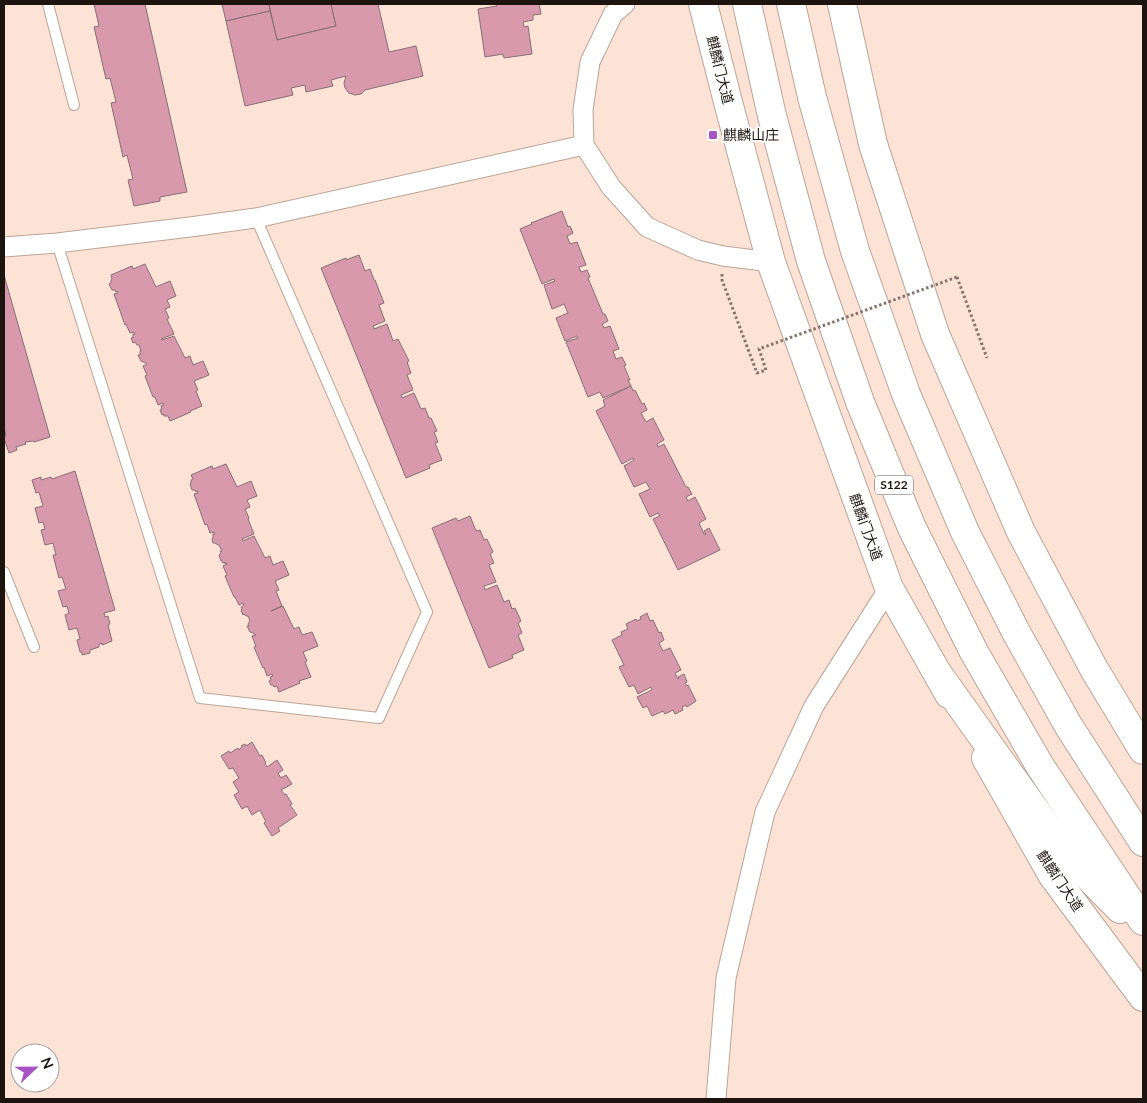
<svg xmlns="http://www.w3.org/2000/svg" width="1147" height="1103" viewBox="0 0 1147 1103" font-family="Lato,'Noto Sans SC',sans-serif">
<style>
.building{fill:#d899ad;stroke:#886e76}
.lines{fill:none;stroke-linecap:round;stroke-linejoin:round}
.lane-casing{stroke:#bca496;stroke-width:12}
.street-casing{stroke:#bca496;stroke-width:21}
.secondary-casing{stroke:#bca496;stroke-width:30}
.highway-casing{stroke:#bca496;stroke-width:30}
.path{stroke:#85746b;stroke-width:3;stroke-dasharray:2.5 2.5;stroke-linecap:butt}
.lane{stroke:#fff;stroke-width:10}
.street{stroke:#fff;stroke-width:19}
.secondary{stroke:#fff;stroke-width:28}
.highway{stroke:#fff;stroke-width:28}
.path-bridge{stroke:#85746b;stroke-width:3;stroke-dasharray:2.5 2.5;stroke-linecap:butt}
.poi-dot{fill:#a854c3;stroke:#fff;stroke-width:2}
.labels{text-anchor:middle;stroke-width:4;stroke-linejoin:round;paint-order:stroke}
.shield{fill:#fff;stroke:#615a57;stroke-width:1}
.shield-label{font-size:12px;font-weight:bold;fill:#1d140f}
.street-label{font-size:14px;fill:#1d140f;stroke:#fff}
.poi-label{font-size:14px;fill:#1d140f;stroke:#fff;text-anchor:start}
</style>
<rect width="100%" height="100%" fill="#fde3d5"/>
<g class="building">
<polygon points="94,4 145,4 187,192 160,197 160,201 134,206 128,180 133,179 127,155 123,157 111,103 116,102 110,78 106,79 94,27 99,26"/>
<polygon points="222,4 269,4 270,11 226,21"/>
<polygon points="269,4 331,4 336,26 277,40"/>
<polygon points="331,4 378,4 389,52 416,46 423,76 365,90 361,94 355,95 349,93 345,88 344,83 346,76 331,80 333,86 306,92 305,85 291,88 293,95 245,106 226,21 270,11 277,40 336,26"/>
<polygon points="496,4 539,4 541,14 533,15 533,20 523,22 524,27 528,26 532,54 504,58 503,54 485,57 478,9 497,6"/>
<polygon points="562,211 568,227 570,226 573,233 567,236 570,244 577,242 586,265 579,267 581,272 587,270 590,277 588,278 603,314 605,314 608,321 602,324 604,328 610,326 619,349 613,351 616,359 622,357 626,365 624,366 630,380 628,380 631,386 603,398 600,392 588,397 566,342 578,338 577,336 565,341 556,318 568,313 564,304 552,309 544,285 555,281 554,279 542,284 520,229 532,224 531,223"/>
<polygon points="359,255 365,271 370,269 374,280 375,280 384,303 379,305 385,321 373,326 374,329 387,324 393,341 398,339 409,361 407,362 411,373 407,375 413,390 401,395 402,398 414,393 421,409 425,408 429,418 431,418 437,431 434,432 438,442 435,443 442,460 429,465 430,468 406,478 321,268 346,258 346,260"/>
<polygon points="145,264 156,287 170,281 176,296 167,300 170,307 165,309 169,318 167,319 174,334 161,339 162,340 174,336 185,358 190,356 193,365 203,361 209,375 194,381 198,390 196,391 202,406 190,411 191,412 170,421 168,416 164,416 164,414 162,415 160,410 162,409 161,406 164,405 163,403 158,405 155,397 153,397 145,376 147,375 143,366 147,364 146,363 141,361 138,355 140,355 140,351 141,351 139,345 137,345 135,342 133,343 131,338 133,338 133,334 135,334 134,332 130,333 126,324 125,325 114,294 118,293 117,291 116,292 115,290 112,290 109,284 111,283 111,280 112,279 111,275 132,266 133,269"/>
<polygon points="4,275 50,437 34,442 33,441 25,442 26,444 16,447 17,450 9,453 4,438 4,437 6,436 4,427"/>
<polygon points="631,386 633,391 635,390 642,404 644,403 647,410 641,413 646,422 653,418 664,440 657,444 658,447 664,444 686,487 688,487 692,494 686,497 688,501 695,497 706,519 699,523 704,534 706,534 704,531 709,528 720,550 678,570 653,519 660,516 658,513 650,517 639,494 650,489 646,482 634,487 624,466 634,460 633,458 622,464 596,411 605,406 603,400"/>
<polygon points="226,464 237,487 251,481 257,496 247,500 250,507 245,509 249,518 248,519 254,534 242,539 243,541 254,536 265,558 270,556 273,565 283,561 289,575 275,581 279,590 276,591 282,606 271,611 283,606 294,629 299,627 302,635 312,632 318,646 303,652 307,661 305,662 311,677 299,681 300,683 279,692 277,686 274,687 273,685 271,685 269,681 271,680 270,677 273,676 272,674 267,676 264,667 263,668 254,647 256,646 252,636 256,635 253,633 252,633 251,632 250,632 247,626 249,626 248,624 250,621 248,616 246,616 244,614 243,615 241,610 242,609 241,607 244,605 243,603 239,605 235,597 234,597 225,576 227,575 223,566 227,564 227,563 225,564 225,562 223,563 222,561 221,561 219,555 221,553 220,551 222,551 219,545 218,545 215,543 213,543 212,539 213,538 213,534 215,534 214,532 210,533 207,524 205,525 194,494 198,493 198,491 196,492 195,490 192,490 190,484 191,483 191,480 193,479 191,475 212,466 213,469"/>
<polygon points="75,471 115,610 104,613 105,617 108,616 110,624 108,625 112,641 102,645 102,643 99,644 99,647 90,650 90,653 82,655 82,652 80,652 77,640 80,639 77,628 69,630 65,615 69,613 67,606 63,607 58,591 66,589 62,577 59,578 53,555 56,555 53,543 45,545 41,530 45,529 43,522 39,523 35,508 43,506 39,492 36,493 32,480 41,477 41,480 51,477 52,479"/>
<polygon points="470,516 476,531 480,530 484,540 487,539 493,552 490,554 494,563 489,565 496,582 484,586 485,590 497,585 504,602 509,600 512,609 515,608 521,621 518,623 522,633 518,635 524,650 512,655 513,658 489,668 432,528 456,518 458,521"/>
<polygon points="647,613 650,621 653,620 659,633 661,632 664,640 659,643 663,651 670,648 681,670 675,673 678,679 679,678 678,677 684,674 687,682 685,683 687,686 688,685 696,701 687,707 686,705 682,707 683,710 675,714 673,710 665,714 663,711 652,716 647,706 643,708 637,697 652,690 651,687 638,694 634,685 629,687 619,667 624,665 612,640 622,635 621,632 628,629 626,624 636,619 637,621 641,619 640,617"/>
<polygon points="252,742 260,756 262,755 266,763 265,764 267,767 277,760 283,770 278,773 281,778 286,775 292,784 281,790 285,795 286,794 292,804 290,805 297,815 278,828 280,831 272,836 264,823 266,822 260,810 252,815 247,806 242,809 234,795 239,792 233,782 239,778 233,768 229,769 221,756 229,751 230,753 238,748 239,750 242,747 241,746 245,744 246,746"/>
</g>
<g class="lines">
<defs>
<g id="lane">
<polyline points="48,4 74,105"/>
<polyline points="57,243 200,698 379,718 427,612 256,218"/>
<polyline points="4,572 34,647"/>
</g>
<g id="street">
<polyline points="625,4 613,14 590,62 583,110 584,145 611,187 647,227 698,250 723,256 771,262"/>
<polyline points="4,247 57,243 190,227 256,218 584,145"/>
<polyline points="716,1099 726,978 765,812 814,706 889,588"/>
</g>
<g id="secondary">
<polyline points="703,4 728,102 771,262 889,588 949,694"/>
<polyline points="842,4 873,144 935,334 1021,532 1094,669 1143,750"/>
<polyline points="986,758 1053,876 1143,997"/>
</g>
<g id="highway">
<polyline points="747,4 772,116 811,261 860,402 912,528 974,652 1040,766 1143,921"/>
<polyline points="791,4 812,97 855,251 906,394 965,532 1016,632 1068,725 1143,842"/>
<polyline points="938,674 1068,856 1120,909"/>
</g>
</defs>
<use href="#lane" class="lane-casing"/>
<use href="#street" class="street-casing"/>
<use href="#secondary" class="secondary-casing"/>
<use href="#highway" class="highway-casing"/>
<g class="path">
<polyline points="722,274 722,280 757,373 766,370"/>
<polyline points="957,277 987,358"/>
</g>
<use href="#lane" class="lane"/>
<use href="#street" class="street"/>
<use href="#secondary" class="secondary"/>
<use href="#highway" class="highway"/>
<polyline class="path-bridge" points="766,370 759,349 957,277"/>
</g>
<rect class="poi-dot" x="708" y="130" width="10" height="10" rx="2.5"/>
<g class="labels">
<rect class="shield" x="875" y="475.5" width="38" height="19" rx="4"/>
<g class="shield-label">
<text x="894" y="489">S122</text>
</g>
<g class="street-label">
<text transform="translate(720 70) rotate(76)" y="5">麒麟门大道</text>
<text transform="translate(866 527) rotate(70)" y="5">麒麟门大道</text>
<text transform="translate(1060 881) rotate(56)" y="5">麒麟门大道</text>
</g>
<g class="poi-label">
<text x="723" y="140">麒麟山庄</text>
</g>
</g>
<rect width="1147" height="1103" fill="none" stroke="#1d140f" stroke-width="10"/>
<g transform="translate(35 1068) rotate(68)"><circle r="24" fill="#ffffff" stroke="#a5a19f"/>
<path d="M0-4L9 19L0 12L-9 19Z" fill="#a854c3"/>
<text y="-8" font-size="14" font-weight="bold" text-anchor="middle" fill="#1d140f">N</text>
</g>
</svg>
